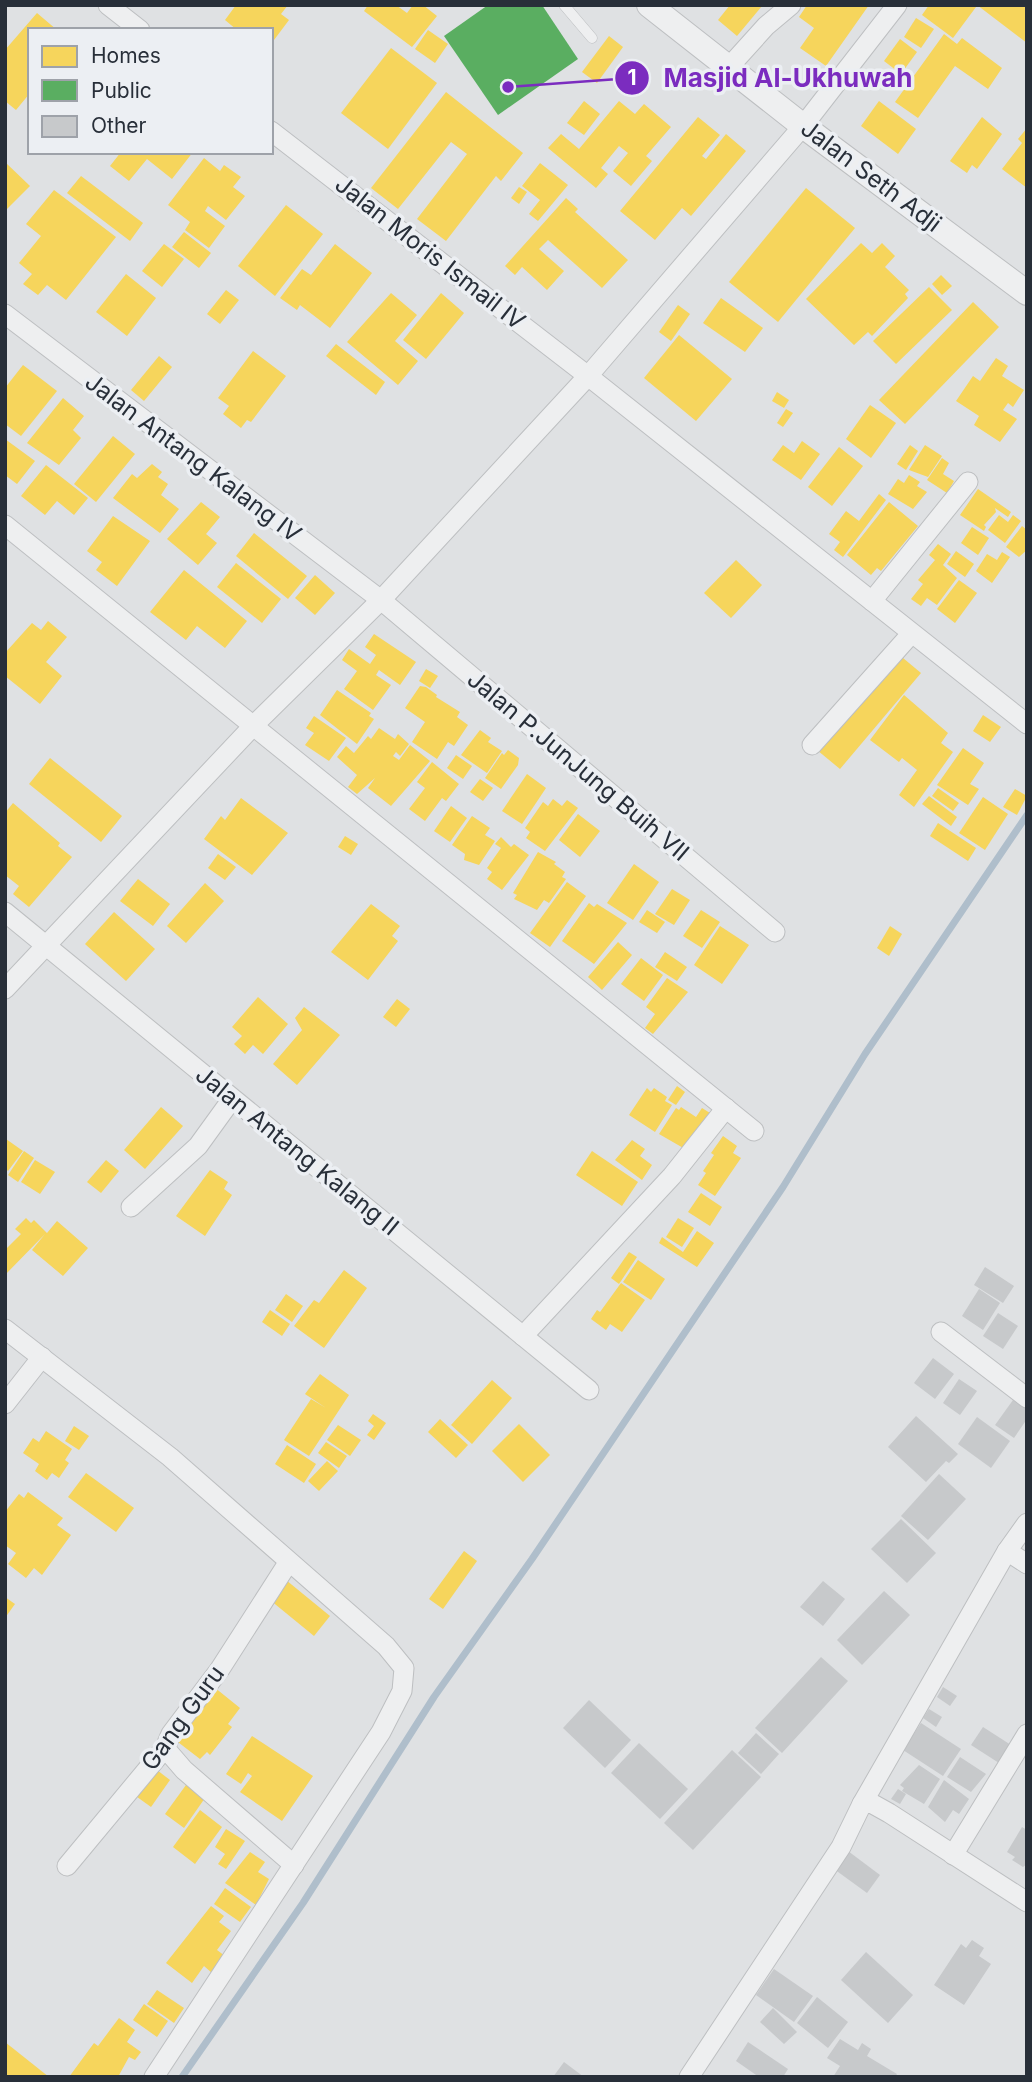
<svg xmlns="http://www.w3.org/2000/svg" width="1032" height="2082" viewBox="0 0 1032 2082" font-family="Inter,sans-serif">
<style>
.homes{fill:#f6d55c}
.public{fill:#5aae61}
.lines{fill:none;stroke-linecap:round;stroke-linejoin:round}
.stream{stroke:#afbecb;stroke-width:7}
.building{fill:#c7c9cb}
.service-casing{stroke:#bdbfc1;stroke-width:11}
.minor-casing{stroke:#bdbfc1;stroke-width:21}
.tertiary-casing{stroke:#bdbfc1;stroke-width:26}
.service{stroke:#eeeff0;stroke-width:10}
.minor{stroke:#eeeff0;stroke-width:19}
.tertiary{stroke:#eeeff0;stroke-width:24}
.labels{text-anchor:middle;stroke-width:7;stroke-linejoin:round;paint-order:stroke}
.street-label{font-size:24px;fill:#282f39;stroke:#eceff3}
.leader{fill:none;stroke:#7b2cbf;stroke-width:2.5}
.callout-dot{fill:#7b2cbf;stroke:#eceff3;stroke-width:2.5}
.mark-label{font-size:21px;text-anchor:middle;font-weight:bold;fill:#fff}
.callout-label{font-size:26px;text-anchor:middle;font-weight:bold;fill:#7b2cbf;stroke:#eceff3;stroke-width:7;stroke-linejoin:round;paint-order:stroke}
</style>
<rect width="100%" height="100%" fill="#dfe1e3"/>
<g class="homes">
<polygon points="236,5 288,5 281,14 289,20 271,44 271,30 237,30 225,20"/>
<polygon points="368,5 396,5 407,13 413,5 423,5 437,16 412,47 364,11"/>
<polygon points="730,5 760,5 762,6 737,36 718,20"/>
<polygon points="807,5 869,5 826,66 800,48 814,28 799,17"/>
<polygon points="929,5 973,5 976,7 953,38 922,15"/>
<polygon points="977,5 1027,5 1027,43"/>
<polygon points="37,13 57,30 30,30 30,93 16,110 5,101 5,50"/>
<polygon points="916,18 934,29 921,48 904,37"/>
<polygon points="428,30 448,44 435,63 415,49"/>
<polygon points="944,34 957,44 962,38 1002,68 988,89 955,66 918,118 895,102"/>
<polygon points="609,36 623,47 597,83 582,72"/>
<polygon points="900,39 917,52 901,74 884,61"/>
<polygon points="391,48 437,83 388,149 341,113"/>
<polygon points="446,92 523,153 501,181 496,176 446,241 417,219 467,154 451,142 398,209 371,188"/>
<polygon points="584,101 600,114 584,135 567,123"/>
<polygon points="619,101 635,114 644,104 671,127 646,156 652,161 631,186 613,171 628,153 619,146 601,168 608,174 596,188 548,148 561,134 579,149"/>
<polygon points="879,101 916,129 898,154 861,126"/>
<polygon points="698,117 720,135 702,156 706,159 726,134 746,151 691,216 682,208 655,240 620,211"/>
<polygon points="982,117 1002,134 977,169 972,165 967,173 950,161"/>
<polygon points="1027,128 1027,188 1002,169 1022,143 1018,139"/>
<polygon points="121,152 193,152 172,179 147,159 129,181 110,166"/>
<polygon points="204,158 220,171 224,165 241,177 233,187 245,196 226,220 208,206 205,211 225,226 209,248 185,230 190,222 168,205"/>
<polygon points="5,162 30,186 5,211"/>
<polygon points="540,163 568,185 538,221 529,214 540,200 522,186"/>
<polygon points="81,176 143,223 130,241 67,193"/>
<polygon points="519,187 527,192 519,204 511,198"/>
<polygon points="806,188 855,228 778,322 729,282"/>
<polygon points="54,190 116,237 66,300 47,285 38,295 23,284 32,274 19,263 41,236 26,224"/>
<polygon points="566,198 578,209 575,212 628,260 602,288 548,240 539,249 564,271 547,290 522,267 515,275 505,266"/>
<polygon points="286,205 323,234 275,296 238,266"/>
<polygon points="184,232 211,253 199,268 172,247"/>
<polygon points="861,243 872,253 882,243 895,256 885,267 909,290 905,294 908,298 872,336 868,332 854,345 806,299"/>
<polygon points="164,244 184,259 162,287 142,271"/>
<polygon points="335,244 372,273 330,328 300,305 297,310 280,298 302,269 311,275"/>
<polygon points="126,274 156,298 127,336 96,312"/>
<polygon points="941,275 952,286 942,295 932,284"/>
<polygon points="929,287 952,310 896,364 873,341"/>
<polygon points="226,290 239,300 220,324 207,314"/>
<polygon points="391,293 417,315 395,341 418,361 398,385 347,342"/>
<polygon points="441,293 464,313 426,359 403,340"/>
<polygon points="721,298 763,328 745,352 703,323"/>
<polygon points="973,302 999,327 905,424 879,400"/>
<polygon points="678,305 690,314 671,341 659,332"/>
<polygon points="679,335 732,379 696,421 644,378"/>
<polygon points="336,344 385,382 376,395 326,356"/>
<polygon points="253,351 286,376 251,422 247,420 241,428 223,414 229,406 218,398"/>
<polygon points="159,356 172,367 144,401 131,390"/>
<polygon points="996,358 1008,366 1002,376 1024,390 1013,407 1008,403 1003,410 1017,419 1000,442 974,425 979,416 956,401 973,376 980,381"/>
<polygon points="23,365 57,391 21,436 5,424 5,388"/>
<polygon points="777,392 789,400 784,408 772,401"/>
<polygon points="63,398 84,416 73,430 81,438 59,465 27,443"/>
<polygon points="870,405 896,423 871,458 846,439"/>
<polygon points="786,409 793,413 783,427 777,423"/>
<polygon points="113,436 135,454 96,502 74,484"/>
<polygon points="5,439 35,461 17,484 5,475"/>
<polygon points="802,441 820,454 801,480 772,460 783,445 794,453"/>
<polygon points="910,445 918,451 906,470 897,464"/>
<polygon points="925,445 942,456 928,477 909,470"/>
<polygon points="839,447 863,466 832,506 808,487"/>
<polygon points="942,458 949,463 943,474 954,481 947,493 927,480"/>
<polygon points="152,464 162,472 158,477 168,484 161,495 179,509 160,533 113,498 132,474 137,478"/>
<polygon points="46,465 88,498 74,515 57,501 45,515 21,496"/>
<polygon points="909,475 920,482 917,486 927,492 913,509 888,494 898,479 904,483"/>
<polygon points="978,489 1011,512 1008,517 995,508 996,512 984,525 986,527 984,531 960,515"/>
<polygon points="879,494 886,500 843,557 834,550 840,542 829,534 846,511 859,521"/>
<polygon points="201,502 220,517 206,534 217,543 198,565 167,539"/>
<polygon points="889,502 918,526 881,571 877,568 871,575 847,555"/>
<polygon points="999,515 1008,522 1013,515 1021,521 1005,543 988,530"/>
<polygon points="113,516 150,541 117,586 96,570 102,562 87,551"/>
<polygon points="1022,526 1027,530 1027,550 1019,557 1006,547"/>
<polygon points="972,527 989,538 978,555 961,543"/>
<polygon points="254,533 307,576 288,599 236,556"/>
<polygon points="938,544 951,554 943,565 957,578 937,605 927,598 921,606 911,599 923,584 918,580 935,560 929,555"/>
<polygon points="956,551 974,564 965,577 947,564"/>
<polygon points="1002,552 1010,557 992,583 976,571 987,554 997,560"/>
<polygon points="736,560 762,585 731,618 704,593"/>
<polygon points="236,563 281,599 262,623 217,587"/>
<polygon points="184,570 247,621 225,648 197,626 186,640 150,612"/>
<polygon points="315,575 335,593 315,615 295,598"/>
<polygon points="959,580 977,593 955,623 937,609"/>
<polygon points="48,621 67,637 46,662 62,676 40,704 5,676 5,653 32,623 41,630"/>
<polygon points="374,634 416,662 400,685 379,670 376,675 391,685 373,710 344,689 357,671 342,660 349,649 370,664 376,655 365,647"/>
<polygon points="897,653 921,673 840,769 817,750"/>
<polygon points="426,669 438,676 430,688 419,681"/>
<polygon points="420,686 426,687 437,695 436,697 460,712 457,717 468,725 454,746 448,742 437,759 412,742 425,722 405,708"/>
<polygon points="337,690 371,713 369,716 374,719 357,744 320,715"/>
<polygon points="904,695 948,733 941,743 953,752 914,807 899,795 917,770 902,758 899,762 870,740"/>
<polygon points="983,715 1001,727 990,742 973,731"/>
<polygon points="314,716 346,738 329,761 305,745 314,733 306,728"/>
<polygon points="379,728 395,739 398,734 409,744 400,756 396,752 393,756 399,760 410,745 430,761 391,806 368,788 375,778 357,794 348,787 357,775 337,757 346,746 354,753 368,736 371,739"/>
<polygon points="480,730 491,738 488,742 502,751 487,773 461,755"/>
<polygon points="963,748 984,763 970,784 979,789 968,805 937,785"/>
<polygon points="508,750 519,758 518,765 501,789 485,778 502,753 504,755"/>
<polygon points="456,755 472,766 463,779 447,768"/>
<polygon points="50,758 122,816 101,842 29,784"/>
<polygon points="432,762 459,784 446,801 442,798 425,821 409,809 425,788 417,782"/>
<polygon points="527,774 546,788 522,824 502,811"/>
<polygon points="480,779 493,788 483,801 470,792"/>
<polygon points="938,788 959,803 953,811 932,796"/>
<polygon points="1015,789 1027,796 1017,815 1003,807"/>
<polygon points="929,796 957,817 951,826 922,804"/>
<polygon points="983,797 1008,814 985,850 959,833"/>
<polygon points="241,798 288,833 252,875 204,839 221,816 225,820"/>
<polygon points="553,799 562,806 567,800 578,808 545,851 526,838 530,832 525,828 543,802 548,806"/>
<polygon points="13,803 60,843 58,846 72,857 29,907 13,894 19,886 5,875 5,813"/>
<polygon points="451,806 467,818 450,842 434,831"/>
<polygon points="578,814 600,831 580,857 559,840"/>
<polygon points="472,816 490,828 485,835 495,841 479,865 464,860 465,854 452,845"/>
<polygon points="938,823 976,848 968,861 930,836"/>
<polygon points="345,836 358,844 351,855 338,847"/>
<polygon points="501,837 511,847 514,844 529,855 502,890 487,879 492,872 487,868 501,848 495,844"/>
<polygon points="538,852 556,862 554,864 565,872 562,877 566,879 549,903 544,900 537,910 514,899 517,895 513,893"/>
<polygon points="218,854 236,867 225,880 208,868"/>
<polygon points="634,864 659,882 633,920 607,903"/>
<polygon points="138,879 170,904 153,926 120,901"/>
<polygon points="567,882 586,896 550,947 530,933"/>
<polygon points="205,883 224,901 186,943 167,926"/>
<polygon points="672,889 690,900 674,925 655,914"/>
<polygon points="589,903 594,907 597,904 627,923 594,964 562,941"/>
<polygon points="371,904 400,926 392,936 398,941 368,980 331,952"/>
<polygon points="647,910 665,922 657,933 639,922"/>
<polygon points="701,910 720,922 702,948 683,936"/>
<polygon points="114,912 155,949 126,981 85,944"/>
<polygon points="720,926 749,945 722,984 694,965"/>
<polygon points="890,926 902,934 889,956 877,948"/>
<polygon points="618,942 632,955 602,990 588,977"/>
<polygon points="665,952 687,967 677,981 655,967"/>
<polygon points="641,958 663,975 644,1001 621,984"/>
<polygon points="667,978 688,992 653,1034 645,1028 655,1014 646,1007"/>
<polygon points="258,997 288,1024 263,1054 253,1045 245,1054 234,1044 242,1036 232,1027"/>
<polygon points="397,999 410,1009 396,1027 383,1017"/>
<polygon points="304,1007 340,1035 297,1085 273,1064 302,1030 295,1018"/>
<polygon points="677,1086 685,1092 676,1105 668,1100"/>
<polygon points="647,1088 651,1092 654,1088 667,1097 665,1101 672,1105 655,1132 629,1115"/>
<polygon points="161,1107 183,1126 145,1169 124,1150"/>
<polygon points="681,1107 696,1117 702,1108 710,1113 685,1149 659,1134 676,1108 679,1110"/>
<polygon points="723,1136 737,1146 733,1153 741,1158 715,1196 698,1185 706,1173 703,1171 714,1155 711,1153"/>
<polygon points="6,1139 23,1151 8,1171 5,1168"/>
<polygon points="632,1140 645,1149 640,1156 652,1165 642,1180 615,1160"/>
<polygon points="24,1151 34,1158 18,1182 8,1175"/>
<polygon points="592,1151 638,1182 622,1206 576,1175"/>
<polygon points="35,1160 55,1172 40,1194 21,1182"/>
<polygon points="106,1160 119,1171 101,1193 87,1182"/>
<polygon points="210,1170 228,1182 224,1189 232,1195 205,1236 176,1216"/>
<polygon points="701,1193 722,1207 710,1226 688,1212"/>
<polygon points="26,1218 31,1223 34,1220 47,1233 57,1221 88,1248 63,1276 32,1250 45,1234 5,1275 5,1250 21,1234 15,1229"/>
<polygon points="678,1218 694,1228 682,1247 666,1237"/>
<polygon points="697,1231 714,1243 697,1267 659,1243 662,1237 683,1252"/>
<polygon points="629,1252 637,1257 619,1284 611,1278"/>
<polygon points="638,1260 665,1279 651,1300 623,1282"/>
<polygon points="344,1270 367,1288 324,1348 294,1326 314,1300 319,1303"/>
<polygon points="621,1283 645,1300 622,1332 610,1324 606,1330 591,1319 597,1310 600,1312"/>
<polygon points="286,1294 303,1306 292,1322 275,1310"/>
<polygon points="270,1310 290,1324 282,1336 262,1322"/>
<polygon points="320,1374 349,1395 309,1456 284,1440 311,1399 326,1408 305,1394"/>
<polygon points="492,1380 512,1398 472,1444 451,1425"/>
<polygon points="373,1414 386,1423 374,1440 367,1435 374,1426 368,1421"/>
<polygon points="440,1419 468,1445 456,1458 428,1432"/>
<polygon points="519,1424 550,1455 523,1482 492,1451"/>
<polygon points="338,1425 361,1440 350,1456 327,1440"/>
<polygon points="74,1426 89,1436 79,1450 65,1441"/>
<polygon points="46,1431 72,1449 65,1460 69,1463 59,1478 52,1473 47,1480 35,1471 39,1464 23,1453 33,1438 39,1442"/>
<polygon points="326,1442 347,1456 339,1468 318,1453"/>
<polygon points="287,1445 316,1464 304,1483 275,1464"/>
<polygon points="327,1461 338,1471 319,1491 308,1481"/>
<polygon points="86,1473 134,1508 116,1532 68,1497"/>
<polygon points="28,1492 63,1518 57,1525 71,1535 42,1575 34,1568 26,1578 8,1564 16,1553 5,1545 5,1512 19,1494 24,1498"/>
<polygon points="464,1551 477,1561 443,1609 429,1599"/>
<polygon points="286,1580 330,1616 314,1636 270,1600"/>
<polygon points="5,1597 15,1604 5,1618"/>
<polygon points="214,1687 240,1708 228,1724 232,1727 210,1755 207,1752 200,1759 174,1739"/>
<polygon points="252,1736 313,1776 282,1821 240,1792 252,1776 248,1773 241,1784 226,1774"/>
<polygon points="153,1767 170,1780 151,1807 133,1794"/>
<polygon points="186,1785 205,1798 184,1828 165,1814"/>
<polygon points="200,1810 222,1827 195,1864 173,1847"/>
<polygon points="226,1829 245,1841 226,1869 218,1864 225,1854 215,1847"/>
<polygon points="250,1852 265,1862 258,1872 269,1879 256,1905 225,1883"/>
<polygon points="225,1888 251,1907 240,1922 214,1904"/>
<polygon points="211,1906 224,1916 219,1922 231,1931 217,1950 225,1956 212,1973 204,1966 192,1983 166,1963"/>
<polygon points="157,1990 184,2008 174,2023 147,2004"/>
<polygon points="144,2004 168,2021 157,2037 133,2020"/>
<polygon points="119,2018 135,2030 127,2042 141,2052 135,2060 129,2057 118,2077 69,2077 94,2043 98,2046"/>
<polygon points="5,2042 49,2077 5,2077"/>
</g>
<polygon class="public" points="488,5 542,5 578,59 498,115 444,36"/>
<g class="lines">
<polyline class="stream" points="182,2077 303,1903 434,1697 532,1559 783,1187 865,1054 1027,815"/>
</g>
<g class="building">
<polygon points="985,1267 1014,1286 1003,1303 974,1285"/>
<polygon points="979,1289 1000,1303 983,1330 962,1316"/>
<polygon points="998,1313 1018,1326 1003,1349 983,1336"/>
<polygon points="933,1358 954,1374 935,1399 914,1383"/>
<polygon points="959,1379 977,1391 960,1415 943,1403"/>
<polygon points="1013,1400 1027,1409 1027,1419 1014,1438 995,1425"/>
<polygon points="916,1416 958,1454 949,1463 946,1461 926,1482 888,1447"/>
<polygon points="977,1417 1010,1441 991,1468 958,1444"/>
<polygon points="939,1474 966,1499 928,1540 901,1516"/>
<polygon points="901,1519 936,1553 907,1583 871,1549"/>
<polygon points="823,1581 845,1599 823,1626 800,1607"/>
<polygon points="884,1591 910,1615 862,1665 837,1640"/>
<polygon points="821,1657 848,1681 782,1753 755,1728"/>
<polygon points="943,1687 957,1696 950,1706 937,1697"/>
<polygon points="589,1700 631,1740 605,1768 563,1728"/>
<polygon points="929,1709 942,1717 936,1727 923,1718"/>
<polygon points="921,1723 961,1749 943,1776 903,1750"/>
<polygon points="983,1727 1011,1745 999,1763 971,1745"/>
<polygon points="756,1733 779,1754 761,1774 738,1753"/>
<polygon points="639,1743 688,1789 660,1819 611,1773"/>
<polygon points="732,1750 761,1777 693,1850 664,1823"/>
<polygon points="960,1757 986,1774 971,1792 947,1777"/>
<polygon points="919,1765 940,1779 924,1804 902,1791 904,1788 900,1785"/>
<polygon points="944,1780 969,1799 959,1814 953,1810 945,1822 928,1807"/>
<polygon points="898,1789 906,1794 900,1804 891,1799"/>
<polygon points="1022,1827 1027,1830 1027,1864 1023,1867 1012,1860 1015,1857 1007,1852"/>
<polygon points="848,1851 880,1875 867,1893 834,1869"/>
<polygon points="972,1940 984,1948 979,1956 991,1964 964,2005 934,1985 961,1944 966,1948"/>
<polygon points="866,1952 913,1995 888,2023 841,1980"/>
<polygon points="774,1969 813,1996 794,2022 756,1995"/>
<polygon points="817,1997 848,2022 828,2048 797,2023"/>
<polygon points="773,2008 797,2032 784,2044 760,2022"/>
<polygon points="840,2039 858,2050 862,2043 871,2049 867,2056 897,2074 895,2077 833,2077 840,2066 827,2058"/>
<polygon points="748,2042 788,2069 783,2077 759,2077 736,2061"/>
<polygon points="564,2062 584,2077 553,2077"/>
</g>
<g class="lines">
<defs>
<polyline id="service" points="564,5 592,38"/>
<g id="minor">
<polyline points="108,5 140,30"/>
<polyline points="729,67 766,26 791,5"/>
<polyline points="271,131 588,376 1027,724"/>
<polyline points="5,314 381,600 775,932"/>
<polyline points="5,525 754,1131"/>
<polyline points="872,601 968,482"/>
<polyline points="812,745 911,634"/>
<polyline points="5,912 589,1390"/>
<polyline points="5,989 255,724 381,600 588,376 803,126 897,5"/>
<polyline points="131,1207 198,1146 232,1099"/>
<polyline points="5,1329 170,1457 386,1646 404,1668 402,1691 381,1732 154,2077"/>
<polyline points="941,1332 1027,1398"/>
<polyline points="523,1336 672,1176 726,1108"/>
<polyline points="5,1404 42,1357"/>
<polyline points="1007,1551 1027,1564"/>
<polyline points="165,1748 184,1770 294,1865"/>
<polyline points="862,1804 1007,1551 1027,1523"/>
<polyline points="953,1855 1027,1734"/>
<polyline points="67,1866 165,1748 171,1734 220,1669 288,1563"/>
<polyline points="689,2077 841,1847 862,1804 871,1803 889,1813 1027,1902"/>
</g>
<polyline id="tertiary" points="649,5 803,126 1027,293"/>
</defs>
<use href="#service" class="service-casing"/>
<use href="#minor" class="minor-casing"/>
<use href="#tertiary" class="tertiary-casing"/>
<use href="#service" class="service"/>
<use href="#minor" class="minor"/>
<use href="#tertiary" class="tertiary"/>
</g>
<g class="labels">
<g class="street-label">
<text transform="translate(871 176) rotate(37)" y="8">Jalan Seth Adji</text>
<text transform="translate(430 253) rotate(38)" y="8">Jalan Moris Ismail IV</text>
<text transform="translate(193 458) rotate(37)" y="8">Jalan Antang Kalang IV</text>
<text transform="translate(578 766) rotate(40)" y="8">Jalan P.JunJung Buih VII</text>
<text transform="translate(297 1151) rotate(39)" y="8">Jalan Antang Kalang II</text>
<text transform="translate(183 1718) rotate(-54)" y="8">Gang Guru</text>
</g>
</g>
<path class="leader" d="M508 87L632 78"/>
<g class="callout-dot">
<circle cx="508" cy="87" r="7"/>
<circle cx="632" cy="78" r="18"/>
</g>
<g class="mark-label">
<text x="632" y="85">1</text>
</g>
<g class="callout-label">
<text x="788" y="87">Masjid Al-Ukhuwah</text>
</g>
<rect width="1032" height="2082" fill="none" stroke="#282f39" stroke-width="14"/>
<rect x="28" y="28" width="245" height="126" fill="#eceff3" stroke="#9ea2a9" stroke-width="2"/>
<rect x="42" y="46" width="35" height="21" fill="#f6d55c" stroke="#9ea2a9" stroke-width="2"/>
<text x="91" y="63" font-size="21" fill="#282f39">Homes</text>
<rect x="42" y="80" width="35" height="21" fill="#5aae61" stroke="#9ea2a9" stroke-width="2"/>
<text x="91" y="98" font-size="21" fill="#282f39">Public</text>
<rect x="42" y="116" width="35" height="21" fill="#c7c9cb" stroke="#9ea2a9" stroke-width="2"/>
<text x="91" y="133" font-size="21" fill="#282f39">Other</text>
</svg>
